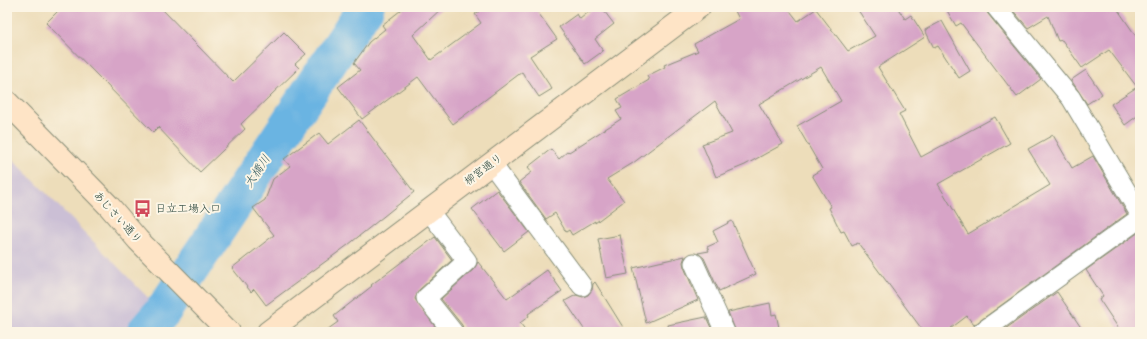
<svg xmlns="http://www.w3.org/2000/svg" width="1147" height="339" viewBox="0 0 1147 339" font-family="'Comic Neue','Klee One',sans-serif">
<style>
.industrial{fill:#cbbfd5}
.lines{fill:none;stroke-linecap:round;stroke-linejoin:round}
.river{stroke:#6ab4e2;stroke-width:37}
.building{fill:#d7a4c7}
.street-casing{stroke:#868d77;stroke-width:21}
.secondary-casing{stroke:#868d77;stroke-width:24}
.street{stroke:#fff;stroke-width:19}
.secondary{stroke:#fee4c6;stroke-width:22}
.labels{text-anchor:middle;stroke-width:4;stroke-linejoin:round;paint-order:stroke}
.street-label{font-size:11px;fill:#1f3d34;stroke:#fcf5e5}
.poi-label{font-size:11px;fill:#1f3d34;stroke:#fcf5e5;text-anchor:start}
.water-label{font-size:12px;font-style:italic;fill:#325b60;stroke:#fcf5e5}
</style>
<rect width="100%" height="100%" fill="#fcf5e5"/>
<filter id="ink" filterUnits="userSpaceOnUse"><feTurbulence type="fractalNoise" baseFrequency=".025" numOctaves="2"/><feDisplacementMap in="SourceGraphic" scale="8" xChannelSelector="R" yChannelSelector="G"/><feConvolveMatrix kernelMatrix="1 2 1 2 8 2 1 2 1" color-interpolation-filters="sRGB"/></filter>
<filter id="wash" filterUnits="userSpaceOnUse"><feTurbulence type="fractalNoise" baseFrequency=".012" numOctaves="4" result="noise"/><feDisplacementMap in="SourceGraphic" scale="16" xChannelSelector="R" yChannelSelector="G"/><feGaussianBlur stdDeviation="0.9" result="paint"/><feColorMatrix in="noise" values="0 0 0 0 0 0 0 0 0 0 0 0 0 0 0 0 0 1.4 0 .05"/><feComposite in="paint" operator="in"/></filter>
<g filter="url(#wash)">
<rect width="100%" height="100%" fill="#edddba"/>
<polygon class="industrial" points="7,153 159,309 142,332 7,332"/>
<g class="lines">
<polyline class="river" points="145,332 163,311 366,7"/>
</g>
<g id="blocks">
<g class="building">
<polygon points="62,7 160,7 233,82 284,32 306,54 295,64 299,68 241,124 245,129 200,172 158,127 153,132 46,23"/>
<polygon points="405,7 443,7 413,35 431,60 481,23 475,14 486,7 534,7 557,39 530,56 552,89 539,97 522,72 453,124 418,77 362,119 338,87 360,70 354,63 369,42 385,29 382,25"/>
<polygon points="595,7 601,7 614,24 595,39 603,51 585,64 559,27 577,14 580,19"/>
<polygon points="733,7 787,7 798,21 816,9 848,51 875,36 856,7 897,7 905,19 911,15 925,37 878,67 905,111 899,114 921,157 995,117 1010,143 938,184 968,234 1050,185 1028,149 1053,135 1072,168 1093,156 1127,214 974,325 967,316 946,332 924,332 858,243 852,246 844,231 841,232 829,208 831,207 812,175 822,169 797,126 841,101 821,67 759,104 783,144 745,165 716,177 702,144 732,133 715,101 633,163 607,179 624,201 595,223 595,221 572,235 569,230 566,232 555,213 546,219 519,182 532,172 528,167 551,149 559,159 568,151 569,152 621,119 616,111 622,108 617,99 649,80 647,76 665,67 664,65 698,51 694,44 739,19"/>
<polygon points="945,7 985,7 988,14 1041,79 1017,97 961,23 956,26"/>
<polygon points="1010,7 1116,7 1140,42 1140,114 1125,125 1111,104 1137,87 1109,50 1082,68 1062,40 1058,41 1048,16 1028,28"/>
<polygon points="942,21 970,71 959,78 938,46 934,48 925,30"/>
<polygon points="1086,70 1102,94 1087,104 1071,80"/>
<polygon points="359,120 414,192 348,245 266,305 254,289 251,292 232,268 274,235 253,208 265,200 273,179 290,166 284,159 319,133 328,144"/>
<polygon points="497,190 529,232 504,251 472,209"/>
<polygon points="732,221 756,274 719,291 704,258 698,253 709,251 707,247 718,242 713,231"/>
<polygon points="1139,232 1140,332 1121,332 1099,299 1103,296 1086,270"/>
<polygon points="620,235 628,274 606,278 598,239"/>
<polygon points="435,237 452,260 419,290 415,299 439,332 324,332 338,322 334,316 372,286 371,285"/>
<polygon points="685,256 683,262 684,267 698,300 646,323 633,268"/>
<polygon points="478,262 507,299 547,270 562,291 528,314 529,316 520,323 527,332 464,332 462,325 441,299 474,269"/>
<polygon points="595,282 626,332 586,332 565,301 576,295 583,297 588,295 592,290 593,284"/>
<polygon points="1057,292 1084,332 1001,332"/>
<polygon points="770,303 772,315 776,314 780,332 736,332 728,312"/>
<polygon points="706,317 713,332 669,332 668,325"/>
</g>
</g>
</g>
<g filter="url(#ink)">
<use href="#blocks" fill-opacity="0" stroke="#868d77" stroke-width="1"/>
<g class="lines">
<defs>
<g id="street">
<polyline points="996,7 1071,98 1140,214"/>
<polyline points="491,163 582,286"/>
<polyline points="429,211 467,261 426,298 453,332"/>
<polyline points="694,263 725,332"/>
<polyline points="982,332 1140,218"/>
</g>
<g id="secondary">
<polyline points="7,102 109,206 138,240 229,332"/>
<polyline points="268,332 699,7"/>
</g>
</defs>
<use href="#street" class="street-casing"/>
<use href="#secondary" class="secondary-casing"/>
<use href="#street" class="street"/>
<use href="#secondary" class="secondary"/>
</g>
</g>
<defs>
<symbol id="bus-bare" viewBox="-9 -9 18 18"><path d="M-5-6H5V4H4V6H2V4H-2V6H-4V4H-5ZM-3.5-4V0h7V-4ZM-3.5 1.2v1.5H-2V1.2ZM2 1.2v1.5H3.5V1.2Z" fill="#d1495b" stroke="#fcf5e5" stroke-width="2.5" paint-order="stroke"/></symbol>
</defs>
<g fill-rule="evenodd">
<use href="#bus-bare" x="130" y="196" width="25" height="25"/>
</g>
<g class="labels">
<g class="street-label">
<text transform="translate(483 169) rotate(-37)" y="4">柳宮通り</text>
<text transform="translate(118 217) rotate(48)" y="4">あじさい通り</text>
</g>
<g class="poi-label">
<text x="155" y="212">日立工場入口</text>
</g>
<g class="water-label">
<text transform="translate(257 171) rotate(-56)" y="4">大橋川</text>
</g>
</g>
<rect width="1147" height="339" fill="none" stroke="#fcf5e5" stroke-width="24"/>
</svg>
